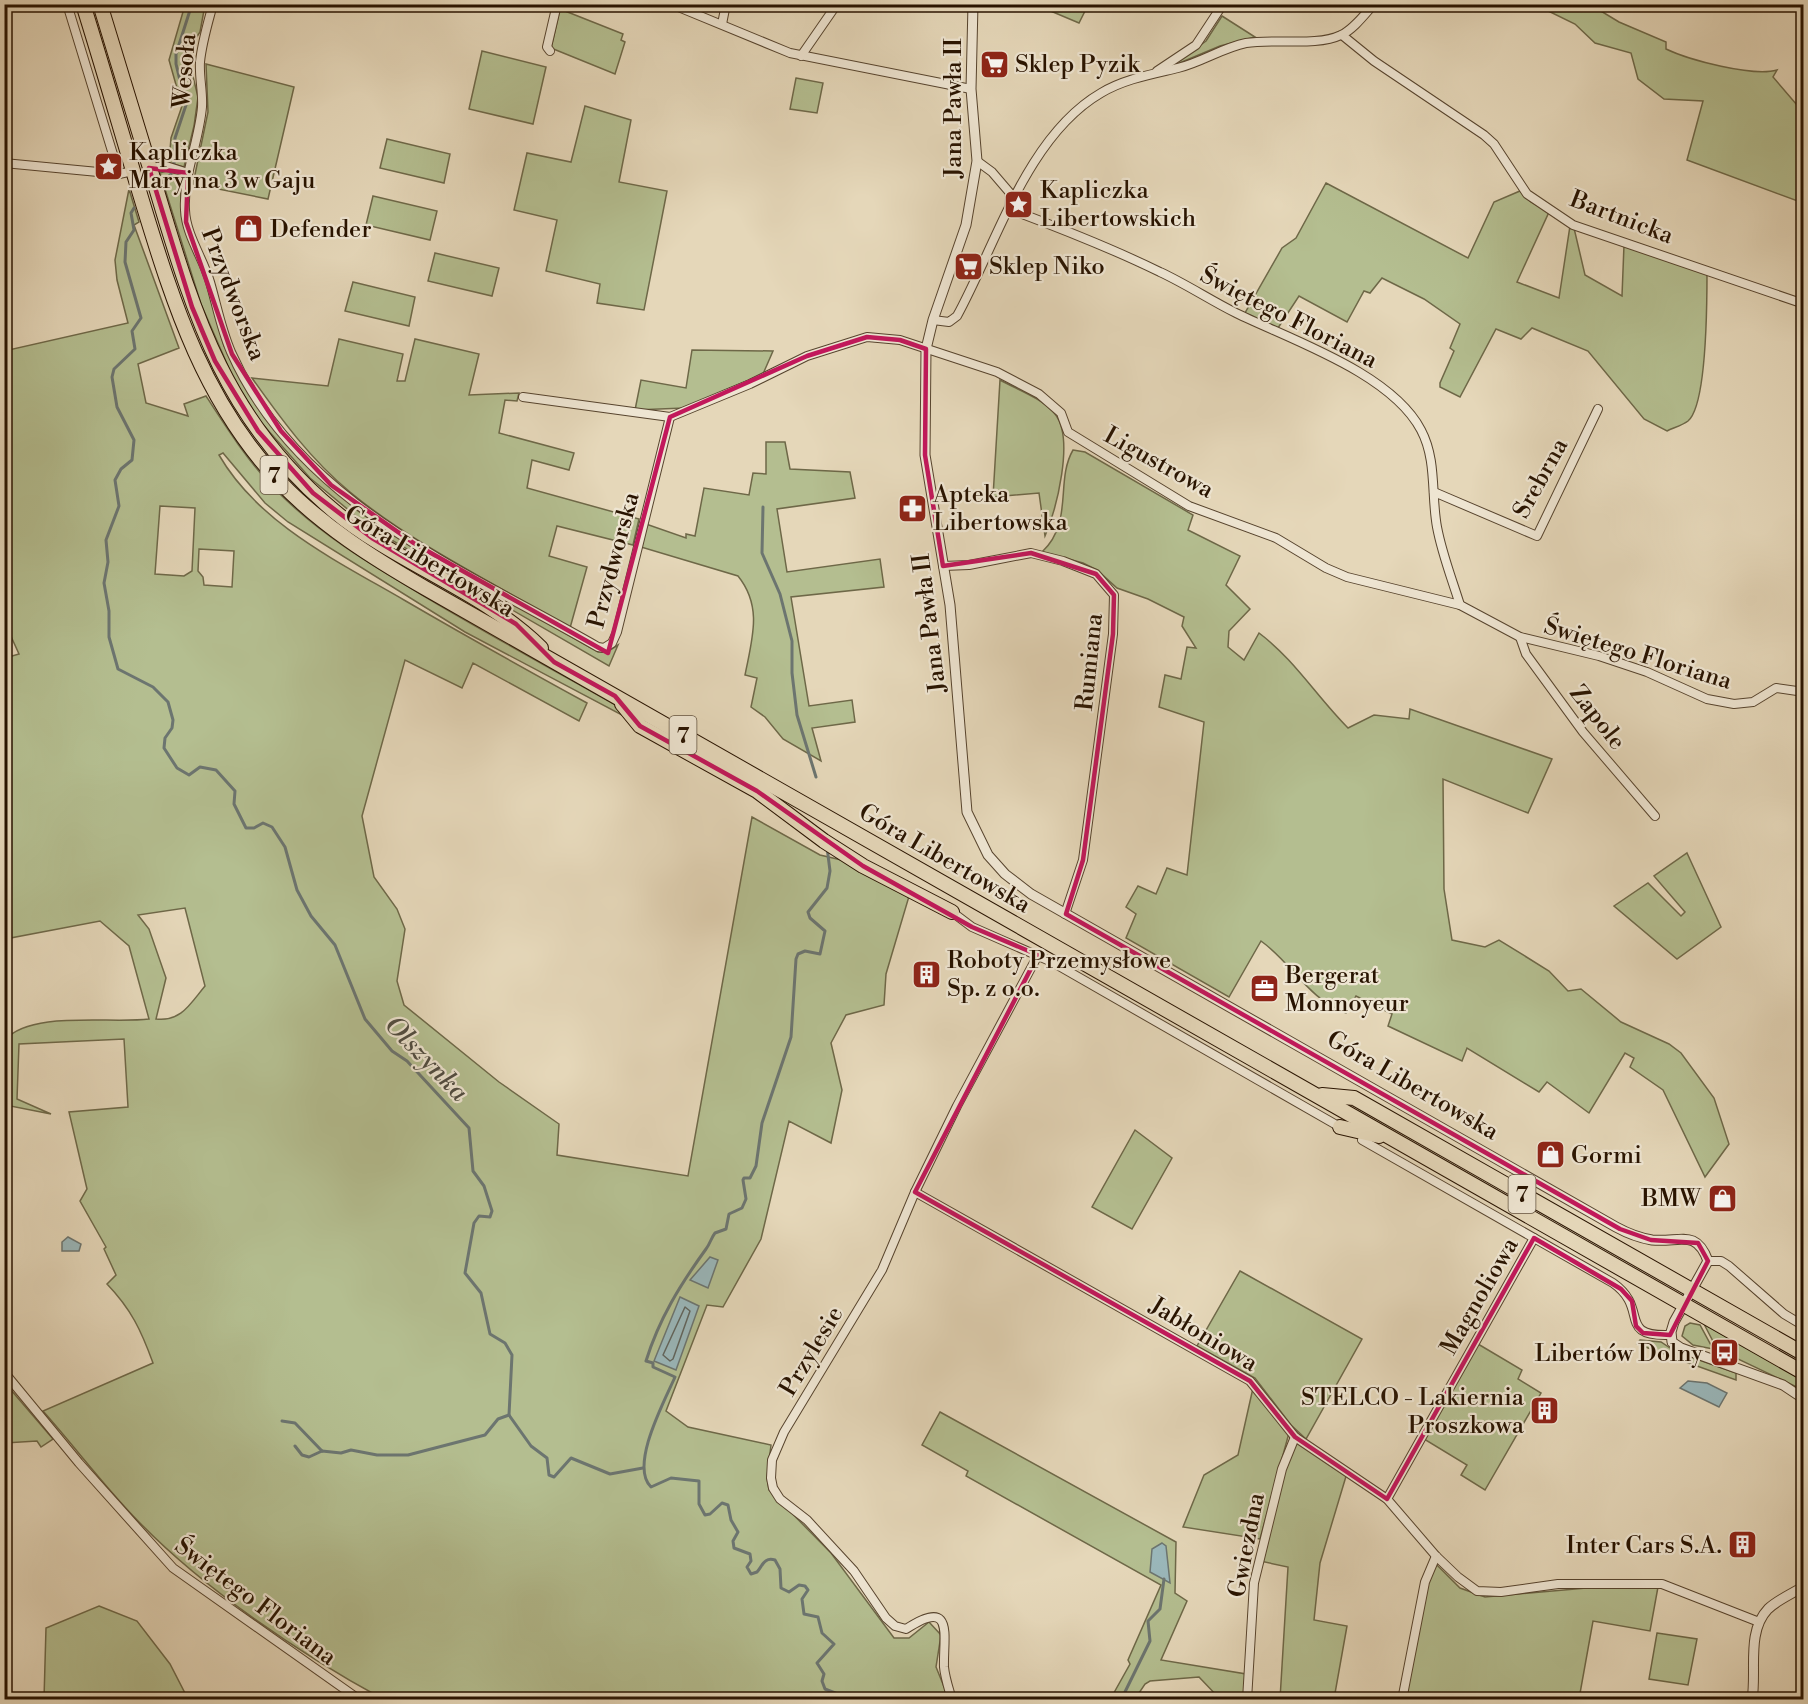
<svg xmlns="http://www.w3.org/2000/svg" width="1808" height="1704" viewBox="0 0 1808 1704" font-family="'Libre Bodoni',serif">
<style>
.green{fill:#b4be90;stroke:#6e6848;stroke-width:1.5;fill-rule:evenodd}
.water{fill:#9ab7ba;stroke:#6c7570;stroke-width:1.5}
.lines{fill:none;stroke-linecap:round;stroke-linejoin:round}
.shore{stroke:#61655d;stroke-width:1.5}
.stream{stroke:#6c7570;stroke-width:3}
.minor-casing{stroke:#57442e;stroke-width:10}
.tertiary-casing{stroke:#57442e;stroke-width:11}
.trunk-casing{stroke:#281300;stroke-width:16}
.minor{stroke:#eee5d2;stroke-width:8}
.tertiary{stroke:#eee5d2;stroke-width:9}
.trunk{stroke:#e5d7b9;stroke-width:14}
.marked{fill:none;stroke:#c2185b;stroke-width:4.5;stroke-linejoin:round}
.labels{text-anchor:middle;stroke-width:4.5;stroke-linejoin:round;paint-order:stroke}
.shield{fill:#eee5d2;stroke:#63523f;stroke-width:1.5}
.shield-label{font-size:22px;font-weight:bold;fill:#281300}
.poi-label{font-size:24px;fill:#281300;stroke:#eee5d2;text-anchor:start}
.street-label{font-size:24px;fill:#281300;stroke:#eee5d2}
.water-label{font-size:26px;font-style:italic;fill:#504c41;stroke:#eee5d2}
</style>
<rect width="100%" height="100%" fill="#e5d7b9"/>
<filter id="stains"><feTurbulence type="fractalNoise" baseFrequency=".00333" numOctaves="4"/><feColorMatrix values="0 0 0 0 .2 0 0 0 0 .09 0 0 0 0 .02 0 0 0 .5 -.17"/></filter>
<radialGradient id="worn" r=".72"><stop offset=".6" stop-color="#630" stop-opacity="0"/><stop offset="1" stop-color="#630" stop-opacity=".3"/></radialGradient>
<g class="green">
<polygon points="1034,4 1088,4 1088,5 1079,23"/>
<polygon points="185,5 205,5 200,32 187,52 198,97 194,126 184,167 169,163 171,138 182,106 169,60"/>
<path d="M1536,5h55l28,17 47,20v7c23,11 87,28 111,21l-4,7 30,35v91l-116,-43 16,-59 -39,-2 -26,-20 -7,-26 -36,-10 -20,-19z"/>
<polygon points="560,9 623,34 621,40 625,42 615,74 551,48"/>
<polygon points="1222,16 1255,37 1220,46 1170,67 1206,41"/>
<polygon points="482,51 546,67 533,124 469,109"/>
<polygon points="206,64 294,87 268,199 193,184 208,112"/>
<polygon points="796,78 823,83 817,113 790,109"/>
<polygon points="585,106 631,120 619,182 667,191 644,310 597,303 600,284 546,271 557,220 514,210 527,153 571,162"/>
<polygon points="387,139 450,154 444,183 380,168"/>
<polygon points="170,170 181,175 181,210 202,268 224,346 241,376 293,448 320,477 358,511 387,531 598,652 607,652 618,645 609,666 369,527 310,478 259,420 234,380 201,304 160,173"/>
<path d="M1326,183l142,75 26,-56 26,-11 11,11 18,10 -32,70 42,16 11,-72 4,2 11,47 37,21 2,-51 83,27c0,27 0,133 -19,149 -5,4 -15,7 -21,10l-23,-12 -56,-68 -56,-23 -11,11 -25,-10 -36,68 -20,-10v-4l14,-32 -4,-3 10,-24 -36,-25 -42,-21 -12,15 -6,-2 -17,31 -48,-26 -21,32 -33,-15 37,-65 14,-10z"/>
<path d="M129,189l10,33 -5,3 45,123 -41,16 8,39 42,13 -4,-12 22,-8c20,31 41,64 67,91 48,50 107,83 166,118 72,42 145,82 217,123l-2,4 -189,-100 -177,-110 -23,-19 -42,-50 -4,2c40,69 118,106 185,145 60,35 121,69 183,103l-8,18 -106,-58 -11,25 -57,-28 -43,156 12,61 23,32 8,20 -8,52 7,24 95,77 60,42 -2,31 131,21 64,-359 68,38 30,7 60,31 -24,81 -2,31 -38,10 -15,28 11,47 -11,53 -42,-22 -28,118 -38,68 -16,-2 -41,106 22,16 83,18 -4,33 2,12 62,63 63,85h15l20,-16 12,13 -5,32 13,32h-566c-83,-45 -179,-110 -245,-178 -34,-35 -63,-74 -95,-110l110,-48c-12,-33 -22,-54 -46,-79l9,-9 -12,-26 2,-2 -26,-46 7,-12 -18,-77 59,-5 -4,-68 -105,5 -2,55 34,15 -46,-9v-65c26,-30 106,-16 144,-21l-20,-73 -29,-25 -95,18v-281l14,-4 -15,-33v-270l124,-28 -11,-43 -2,-20zM160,506l35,2 -3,63 -8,5 -29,-2zM199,549l35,2 -2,36 -28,-2 -1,-8 -5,-6zM185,908l20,78c-15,18 -24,36 -49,33l10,-41 -17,-49 -11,-14z"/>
<polygon points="373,196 437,211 430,240 366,225"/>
<polygon points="435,253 499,268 492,296 428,281"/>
<polygon points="353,282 415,297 409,326 345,311"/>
<path d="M339,339l64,15 -6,27h8l10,-42 64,15 -10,41 50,-2 -2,8 -12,-1 -6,33 75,20 -5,17 -37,-10 -5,28 112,31 -6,26 -76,-19 -8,30 38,11 -17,61c-72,-43 -156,-83 -220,-136 -39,-32 -69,-73 -98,-114l76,8z"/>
<polygon points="692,350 773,351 763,374 684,408 635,410 641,380 686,388"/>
<path d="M1000,380c18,10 42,18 55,34 20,25 1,96 -10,122l-6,-43 -46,4z"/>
<path d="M766,442h19l5,27 60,3 5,26 -78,11 10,63 93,-13 4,28 -93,10 18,109 43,-6 3,22 -43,6 9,33 -38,-22 -18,-22 -14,-10 6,-29 -12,-3c7,-36 18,-68 -7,-99l-97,-29 5,-23 40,14v-4l9,2 9,-48 45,7 4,-22 13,1z"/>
<path d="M1073,450l12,2 108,63 -5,15 52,26 -14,29 24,24 -21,22 -1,16 16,13 15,-27c35,26 58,64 89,95l26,-13 35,4 1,-10 142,50 -24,54 -85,-34 1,110 8,51 33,7 14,-7 50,31 19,20 13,-2 40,33 48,22 12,9 33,45 15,46 -24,33 -42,-87 -33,-23 4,-9 -9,-5 -36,60 -42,-31 -8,10 -72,-44 -5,13 -74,-35 4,-12 -36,-18 -10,17c-38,-14 -54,-50 -85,-72l-32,56 -103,-59 10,-24 -10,-7 12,-21 18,8 11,-26 20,7 17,-153 -45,-15 6,-32 16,4 6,-32 9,1 -14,-22 2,-9 -36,-18 -31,-11 -20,-18 -14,-7 -41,-11c32,-30 13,-71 31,-102z"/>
<polygon points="1687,853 1721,927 1677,959 1614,906 1648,883 1681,916 1685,912 1654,876"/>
<polygon points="1135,1130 1172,1158 1132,1229 1092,1207"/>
<polygon points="1240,1271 1362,1339 1306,1439 1291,1425 1255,1378 1197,1346"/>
<polygon points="1690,1323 1700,1325 1713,1349 1693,1345 1682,1336 1685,1326"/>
<polygon points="1704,1324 1803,1380 1803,1390 1717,1349"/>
<polygon points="1640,1340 1661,1342 1673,1350 1670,1356 1637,1344"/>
<polygon points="1478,1344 1522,1370 1518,1379 1541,1393 1485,1490 1461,1475 1467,1465 1424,1439"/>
<polygon points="1685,1355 1736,1373 1736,1380 1683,1361"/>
<polygon points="4,1383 5,1383 53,1439 41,1447 37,1441 5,1443"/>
<polygon points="1253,1388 1289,1433 1260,1539 1183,1527 1204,1475 1238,1455"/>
<polygon points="940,1412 1176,1542 1175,1593 1187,1601 1161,1660 1246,1674 1244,1699 1220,1699 1199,1677 1150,1681 1145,1684 1135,1699 1051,1699 1079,1696 1111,1698 1130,1664 1128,1660 1161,1585 966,1476 968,1471 922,1445"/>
<polygon points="1295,1437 1347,1473 1320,1563 1314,1620 1347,1626 1334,1699 1280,1699 1288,1567 1260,1561 1272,1509"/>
<polygon points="1436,1564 1460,1588 1485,1597 1598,1587 1658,1587 1650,1631 1593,1621 1579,1699 1432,1700 1406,1695 1427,1587"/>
<polygon points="99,1606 137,1621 170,1664 188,1699 44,1699 46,1628"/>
<polygon points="1657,1633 1697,1639 1688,1685 1649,1679"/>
</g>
<g class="water">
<polygon points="68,1237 81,1244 79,1251 62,1251 62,1242"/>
<polygon points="710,1257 718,1260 708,1288 690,1280"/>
<polygon points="680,1297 699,1306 676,1370 654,1361"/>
<polygon points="1688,1381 1707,1383 1727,1393 1719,1407 1680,1388"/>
<polygon points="1162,1543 1166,1546 1170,1583 1150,1572 1152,1549"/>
</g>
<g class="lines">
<polygon class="shore" points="685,1307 690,1311 673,1359 670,1361 663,1355"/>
<g class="stream">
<polyline points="174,164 175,138 186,105 176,64 176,54 192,4"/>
<polyline points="166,180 171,174"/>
<polyline points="134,208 131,213 134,230 126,242 125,262 141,318 132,331 135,349 114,369 112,377 117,407 134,440 132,460 121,469 115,480 119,506 106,540 108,562 104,583 109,611 109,637 118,669 153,687 168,702 173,720 172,728 165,738 164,748 177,768 189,775 200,767 216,770 235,791 234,804 246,828 254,828 263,823 272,827 285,847 297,890 311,916 335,945 365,1019 392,1051 407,1061 469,1128 473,1171 484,1186 492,1211 490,1217 479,1216 474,1223 465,1273 481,1293 490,1334 505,1343 512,1355 509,1415 531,1446 547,1458 549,1475 554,1477 571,1458 610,1474 643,1468"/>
<polyline points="763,507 762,553 780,594 792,641 792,673 797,715 816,777"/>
<path d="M827,847l3,24 -3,17 -19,24 2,6 15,13 -5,23 -15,-3 -7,3 -2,5 -5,78 -29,86 -6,43 -6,12h-6l-1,2 3,19 -4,9 -13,6 -3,15 -11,4c-4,5 -5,11 -9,16 -26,36 -47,70 -60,112l7,2v4l22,10c-10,23 -46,89 -24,110l20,-9 28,3v23l6,11 5,-1 12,-11 6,2 3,15 7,12 -5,9 1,7 16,6 1,7 -4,6 4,7 6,-2c6,-7 7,-15 18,-12l5,9 1,19 8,4 10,-7 6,1 3,4 -6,9 2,15 14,3 4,16 12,11 -17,19 7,11 -2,7 3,8 28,11"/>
<polyline points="282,1421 295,1423 322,1451"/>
<polyline points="295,1446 302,1455 309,1457 322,1451 341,1453 351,1450 377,1455 408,1455 485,1435 498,1419 509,1415"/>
<polyline points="1121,1700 1150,1641 1148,1621 1160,1609 1164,1579"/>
</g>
<defs>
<g id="minor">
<polyline points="67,4 119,174 133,171"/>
<path d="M213,4c-5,19 -11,38 -13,58 -1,15 3,30 2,45 -3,35 -19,68 -17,103 1,25 18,48 25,72 7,24 11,47 21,70 67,152 232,217 367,295l6,1 8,-5 5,-11 53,-215"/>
<polyline points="671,4 790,53 971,89"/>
<polyline points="722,24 726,4"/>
<polyline points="1342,35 1374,61 1484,135 1494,144 1527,194 1573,225 1804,304"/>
<polyline points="550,51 547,47 557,4"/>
<polyline points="801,56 837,4"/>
<polyline points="1157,71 1196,45 1223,4"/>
<path d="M977,161l15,11 18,21 -1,16c51,19 102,39 151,63 26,12 50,28 76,41 55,27 155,60 185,117 16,30 10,65 16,97 5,27 15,52 23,78l60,32 79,19 48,16 60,27 27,5 19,-2 23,-14 28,4"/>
<polyline points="4,163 119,174"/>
<polyline points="149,168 166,166 188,173"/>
<path d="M933,320l16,2 8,-6c39,-71 70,-180 144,-223 23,-14 52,-19 77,-25 24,-6 44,-20 68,-25 28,-5 70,4 95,-8 12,-5 24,-21 33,-31"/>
<polyline points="523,397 670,417 750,384 807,356 867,337 900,340 997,372 1039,394 1061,413 1068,432 1189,506 1276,538 1326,568 1347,577 1460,605"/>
<polyline points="1434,492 1537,536 1598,409"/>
<polyline points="943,566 969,565 1031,553 1063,561 1096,574 1114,595 1113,634 1083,860 1065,914"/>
<polyline points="1520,637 1526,654 1583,732 1655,816"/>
<polyline points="952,912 972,927 1052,962 1340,1127"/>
<path d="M1362,1140l251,143c37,26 3,54 57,52"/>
<polyline points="915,1192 1250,1381 1295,1437 1387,1499 1436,1556 1458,1577 1477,1591 1501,1592 1558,1584 1662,1584 1759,1622"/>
<polyline points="1708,1261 1721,1261 1729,1266 1784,1314 1804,1326"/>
<polyline points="4,1372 79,1463 173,1568 360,1700"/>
<polyline points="1387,1499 1534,1238"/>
<path d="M952,1700c-3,-11 -7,-22 -8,-33 -1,-31 11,-70 -38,-38l-11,-3 -9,-8 -32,-47 -47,-51 -27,-21 -7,-11 -2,-10 1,-18 12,-28 98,-162 33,-78 42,-86 81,-151"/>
<polyline points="1247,1700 1254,1583 1282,1469 1295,1437"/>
<polyline points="1402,1700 1425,1582 1436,1556"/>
</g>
<g id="tertiary">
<path d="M973,4l-2,85 6,72 -11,64 -33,95 -7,29 -1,106 25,150 17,207 21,43 17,19 26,20 585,333c11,6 24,11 36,13 27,3 44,-12 56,21l-34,61 -3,10 1,10 9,6 102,37 21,14"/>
<path d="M1752,1700c5,-29 -6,-68 16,-91 9,-9 24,-15 36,-23"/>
</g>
<g id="trunk">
<path d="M83,4c21,67 40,134 60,200 31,102 62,199 137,278 42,44 93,76 145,106l1379,785"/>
<path d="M100,4c19,63 38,125 57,187 38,128 70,231 177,320 64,53 148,79 207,137"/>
<polyline points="622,704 640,726 757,791 824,841 863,866 952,912"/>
<polyline points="1322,1095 1354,1098 1804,1354"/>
<polyline points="1340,1127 1379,1136"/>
</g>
</defs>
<use href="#minor" class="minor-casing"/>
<use href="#tertiary" class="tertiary-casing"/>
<use href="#trunk" class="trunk-casing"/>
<use href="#minor" class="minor"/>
<use href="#tertiary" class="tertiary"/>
<use href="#trunk" class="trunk"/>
</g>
<path class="marked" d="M149,168l39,5 -2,49 46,132 49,77 50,54 84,59 193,109 62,-236 137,-61 60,-19 33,3 26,9 -1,106 18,111 88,-13 65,21 18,21 -1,39 -30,226 -17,54 554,315 31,11 47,3 10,18 -38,74 -27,-2 -7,-7 -4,-25 -11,-12 -87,-51 -147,261 -92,-62 -45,-56 -335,-189 123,-237 -66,-28 -109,-61 -106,-75 -117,-65 -25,-30 -61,-34 -38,-38 -144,-86 -59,-45 -55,-62 -43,-70 -23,-54z"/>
<defs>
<symbol id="supermarket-square" viewBox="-11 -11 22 22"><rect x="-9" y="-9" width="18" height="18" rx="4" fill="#8f2418" stroke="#eee5d2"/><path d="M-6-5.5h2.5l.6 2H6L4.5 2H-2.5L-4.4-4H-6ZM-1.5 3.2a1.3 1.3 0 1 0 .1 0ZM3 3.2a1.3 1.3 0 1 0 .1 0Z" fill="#fff"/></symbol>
<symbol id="sight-square" viewBox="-11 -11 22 22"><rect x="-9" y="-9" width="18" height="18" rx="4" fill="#8f2418" stroke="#eee5d2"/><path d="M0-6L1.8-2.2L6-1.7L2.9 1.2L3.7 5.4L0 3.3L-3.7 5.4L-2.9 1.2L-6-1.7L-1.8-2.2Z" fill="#fff"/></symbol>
<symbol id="shop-square" viewBox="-11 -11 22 22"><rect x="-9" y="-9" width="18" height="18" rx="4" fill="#8f2418" stroke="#eee5d2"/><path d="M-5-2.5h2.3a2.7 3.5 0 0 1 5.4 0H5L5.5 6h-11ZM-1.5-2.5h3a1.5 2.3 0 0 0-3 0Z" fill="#fff"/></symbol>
<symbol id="pharmacy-square" viewBox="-11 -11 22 22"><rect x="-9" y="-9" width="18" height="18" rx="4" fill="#8f2418" stroke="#eee5d2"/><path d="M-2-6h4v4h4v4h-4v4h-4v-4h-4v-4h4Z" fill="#fff"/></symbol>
<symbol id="building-square" viewBox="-11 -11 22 22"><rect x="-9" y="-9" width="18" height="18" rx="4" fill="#8f2418" stroke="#eee5d2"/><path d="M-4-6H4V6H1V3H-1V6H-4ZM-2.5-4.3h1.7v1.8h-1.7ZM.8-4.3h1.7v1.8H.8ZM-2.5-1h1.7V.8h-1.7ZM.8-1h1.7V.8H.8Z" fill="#fff"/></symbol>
<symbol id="office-square" viewBox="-11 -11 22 22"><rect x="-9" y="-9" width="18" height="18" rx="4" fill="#8f2418" stroke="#eee5d2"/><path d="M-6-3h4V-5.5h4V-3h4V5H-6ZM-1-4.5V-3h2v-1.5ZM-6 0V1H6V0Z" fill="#fff"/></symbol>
<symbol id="bus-square" viewBox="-11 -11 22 22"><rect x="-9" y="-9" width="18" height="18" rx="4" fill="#8f2418" stroke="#eee5d2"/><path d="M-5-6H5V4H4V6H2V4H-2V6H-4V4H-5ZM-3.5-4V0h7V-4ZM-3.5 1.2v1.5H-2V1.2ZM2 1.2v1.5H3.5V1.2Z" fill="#fff"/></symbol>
</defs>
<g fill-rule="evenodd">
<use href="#supermarket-square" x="978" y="48" width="33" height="33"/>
<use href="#sight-square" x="92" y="150" width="33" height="33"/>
<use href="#sight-square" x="1002" y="188" width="33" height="33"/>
<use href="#shop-square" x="232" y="212" width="33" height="33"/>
<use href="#supermarket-square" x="952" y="250" width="33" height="33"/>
<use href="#pharmacy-square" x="896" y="492" width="33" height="33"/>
<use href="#building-square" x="910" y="958" width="33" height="33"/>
<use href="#office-square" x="1248" y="972" width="33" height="33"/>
<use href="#shop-square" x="1534" y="1138" width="33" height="33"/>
<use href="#shop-square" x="1706" y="1182" width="33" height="33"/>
<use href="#bus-square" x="1708" y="1336" width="33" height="33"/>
<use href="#building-square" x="1528" y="1394" width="33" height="33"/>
<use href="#building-square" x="1726" y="1528" width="33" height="33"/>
</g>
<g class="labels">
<g class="shield">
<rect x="260.5" y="456" width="27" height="38" rx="4.5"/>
<rect x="669.5" y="716" width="27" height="38" rx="4.5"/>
<rect x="1508.5" y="1175" width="27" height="38" rx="4.5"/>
</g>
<g class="shield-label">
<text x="274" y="483">7</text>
<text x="683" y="743">7</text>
<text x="1522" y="1202">7</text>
</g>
<g class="poi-label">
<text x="1015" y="72">Sklep Pyzik</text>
<text x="129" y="160">Kapliczka<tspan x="129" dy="28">Maryjna 3 w Gaju</tspan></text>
<text x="1040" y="198">Kapliczka<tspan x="1040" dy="28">Libertowskich</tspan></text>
<text x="270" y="237">Defender</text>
<text x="989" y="274">Sklep Niko</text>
<text x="933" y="502">Apteka<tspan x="933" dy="28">Libertowska</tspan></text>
<text x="947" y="968">Roboty Przemysłowe<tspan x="947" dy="28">Sp. z o.o.</tspan></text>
<text x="1285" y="983">Bergerat<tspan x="1285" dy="28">Monnoyeur</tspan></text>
<text x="1571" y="1163">Gormi</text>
<text x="1701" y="1206" text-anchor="end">BMW</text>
<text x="1703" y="1361" text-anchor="end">Libertów Dolny</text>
<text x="1524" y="1405" text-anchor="end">STELCO - Lakiernia<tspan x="1524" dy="28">Proszkowa</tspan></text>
<text x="1722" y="1553" text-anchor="end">Inter Cars S.A.</text>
</g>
<g class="street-label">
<text transform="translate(184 71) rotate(-85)" y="8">Wesoła</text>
<text transform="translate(953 108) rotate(-90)" y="8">Jana Pawła II</text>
<text transform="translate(1622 217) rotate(21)" y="8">Bartnicka</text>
<text transform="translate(234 294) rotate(69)" y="8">Przydworska</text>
<text transform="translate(1289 317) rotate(27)" y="8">Świętego Floriana</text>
<text transform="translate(1159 462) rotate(29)" y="8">Ligustrowa</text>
<text transform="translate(1540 478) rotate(-61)" y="8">Srebrna</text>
<text transform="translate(613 560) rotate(-75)" y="8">Przydworska</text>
<text transform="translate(430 561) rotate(31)" y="8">Góra Libertowska</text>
<text transform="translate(929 623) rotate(-97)" y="8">Jana Pawła II</text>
<text transform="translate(1638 653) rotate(17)" y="8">Świętego Floriana</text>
<text transform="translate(1089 662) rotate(-84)" y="8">Rumiana</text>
<text transform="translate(1598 717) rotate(52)" y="8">Zapole</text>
<text transform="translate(945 858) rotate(30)" y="8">Góra Libertowska</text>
<text transform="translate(1413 1085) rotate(30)" y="8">Góra Libertowska</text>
<text transform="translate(1479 1296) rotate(-60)" y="8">Magnoliowa</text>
<text transform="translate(1204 1334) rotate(31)" y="8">Jabłoniowa</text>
<text transform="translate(811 1351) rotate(-59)" y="8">Przylesie</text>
<text transform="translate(1246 1545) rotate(-79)" y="8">Gwiezdna</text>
<text transform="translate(256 1601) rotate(37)" y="8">Świętego Floriana</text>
</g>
<g class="water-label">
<text transform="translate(427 1058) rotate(46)" y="9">Olszynka</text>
</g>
</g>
<rect width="1808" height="1704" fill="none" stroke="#e5d7b9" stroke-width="24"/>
<rect x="6" y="6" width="1796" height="1692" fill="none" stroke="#281300" stroke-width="3"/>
<rect x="12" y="12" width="1784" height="1680" fill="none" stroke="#281300" stroke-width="1.5"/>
<rect width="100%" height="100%" filter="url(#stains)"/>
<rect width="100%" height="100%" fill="url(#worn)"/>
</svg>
